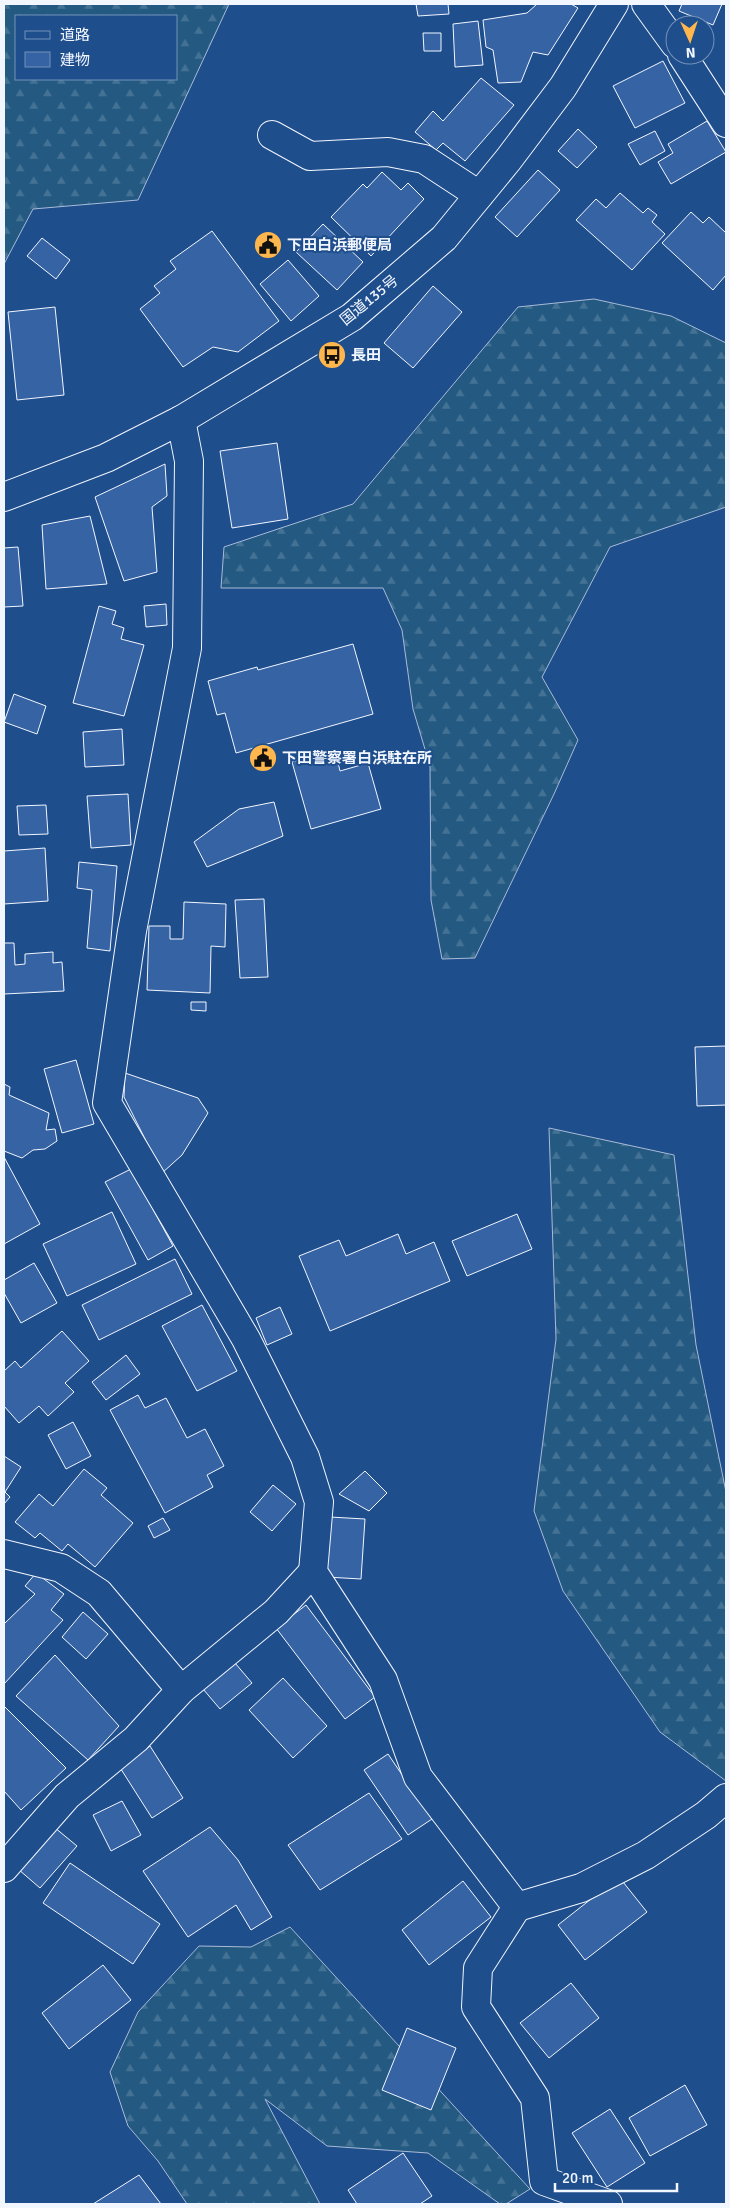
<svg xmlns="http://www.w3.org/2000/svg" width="730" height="2208" viewBox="0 0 730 2208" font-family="Signika,'Noto Sans JP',sans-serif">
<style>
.forest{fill:url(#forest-firs);stroke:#a8bbd7;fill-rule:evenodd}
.building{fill:#3563a3;stroke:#f2f6ff}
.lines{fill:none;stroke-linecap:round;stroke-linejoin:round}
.minor-casing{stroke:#f2f6ff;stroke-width:30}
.highway-casing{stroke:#f2f6ff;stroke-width:30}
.minor{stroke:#1f4e8c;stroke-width:28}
.highway{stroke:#1f4e8c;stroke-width:28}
.labels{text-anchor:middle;stroke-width:4;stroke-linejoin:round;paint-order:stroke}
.poi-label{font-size:15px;font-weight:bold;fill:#f2f6ff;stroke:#1f4e8c;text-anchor:start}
.street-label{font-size:15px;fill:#f2f6ff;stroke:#1f4e8c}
</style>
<defs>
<pattern id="forest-firs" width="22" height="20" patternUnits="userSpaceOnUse" patternTransform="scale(1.25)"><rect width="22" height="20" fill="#245a82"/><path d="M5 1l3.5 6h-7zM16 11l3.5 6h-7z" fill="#447295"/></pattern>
</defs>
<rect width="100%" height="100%" fill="#1f4e8c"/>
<g class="forest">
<path d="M4,4h225l-91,196 -105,9 -29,55zM16,16h160v63h-160z"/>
<polygon points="594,299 671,316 726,343 726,507 610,547 542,677 578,740 554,794 475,958 442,959 431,900 430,766 413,709 402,630 383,588 221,588 224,547 353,504 518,307"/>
<polygon points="549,1128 674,1155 696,1345 726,1492 726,1781 660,1732 563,1591 534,1511 556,1339"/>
<polygon points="290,1927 530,2189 506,2204 500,2204 428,2153 327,2146 265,2099 320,2204 187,2204 158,2161 128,2126 110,2072 138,2012 199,1946 251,1947"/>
</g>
<g class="building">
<polygon points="416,4 448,4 449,14 418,16"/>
<polygon points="537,4 571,4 578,8 548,55 533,52 521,82 498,83 493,50 486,47 483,20 527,13"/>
<polygon points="682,4 722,4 713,25 679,11"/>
<polygon points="478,21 483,65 455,67 453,24"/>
<polygon points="423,33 441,33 441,51 424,51"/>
<polygon points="663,61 685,103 635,128 613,86"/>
<polygon points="481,78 514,105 465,161 443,143 436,150 415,132 433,111 443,121"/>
<polygon points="707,121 726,152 671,184 658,162 673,153 668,144"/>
<polygon points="578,129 597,147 577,168 558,151"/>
<polygon points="655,131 665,151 640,165 628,144"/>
<polygon points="538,170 560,190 517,237 495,217"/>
<polygon points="382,172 401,190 408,183 424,199 371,256 331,217 363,184 367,188"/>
<polygon points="620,193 643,213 648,208 657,215 652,222 665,234 632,270 576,220 596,199 606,208"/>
<polygon points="691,212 703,223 709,217 726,233 726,275 713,290 662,243"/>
<polygon points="323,224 363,262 337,290 296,252"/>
<polygon points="212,231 279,321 238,352 213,347 183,367 140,309 160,293 154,286 176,269 170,261"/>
<polygon points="42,238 70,260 56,279 27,256"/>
<polygon points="288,260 319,296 291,321 260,284"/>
<polygon points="433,286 462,312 413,368 384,343"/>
<polygon points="55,307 64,395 17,400 8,312"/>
<polygon points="277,443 288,519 232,528 220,451"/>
<polygon points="165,464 167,496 152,507 157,572 124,581 95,497"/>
<polygon points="90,516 107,584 46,589 42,525"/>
<polygon points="18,547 23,606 4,607 4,548"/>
<polygon points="166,604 167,625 146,627 144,606"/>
<polygon points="99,606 116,611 112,624 124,628 121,639 144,645 124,716 73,703"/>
<polygon points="353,644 373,714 236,753 225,713 217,715 208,681 257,667 258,670"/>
<polygon points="14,694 46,706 37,734 4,722"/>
<polygon points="122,729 124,765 85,767 83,732"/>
<polygon points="335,750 340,771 368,763 381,809 311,829 292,762"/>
<polygon points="128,794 131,845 91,848 87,796"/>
<polygon points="274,802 283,836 207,867 194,842 239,809"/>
<polygon points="46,805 48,834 19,835 17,806"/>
<polygon points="45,848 48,901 4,904 4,851"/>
<polygon points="79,862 117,866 110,951 87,948 92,890 77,888"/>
<polygon points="264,899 268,977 240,978 235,900"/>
<polygon points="184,902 226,904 225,947 211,946 210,993 147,990 149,926 170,926 170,939 183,939"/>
<polygon points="4,943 14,943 15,965 25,964 25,954 53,952 53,963 62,962 64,991 4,994"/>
<polygon points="191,1002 206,1002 206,1011 191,1010"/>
<polygon points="726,1046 726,1105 697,1106 695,1047"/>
<polygon points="76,1060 94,1124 62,1133 44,1069"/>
<polygon points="125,1073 198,1098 208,1113 182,1155 162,1173 124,1097"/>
<polygon points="4,1084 10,1087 9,1095 49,1113 46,1130 55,1129 57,1141 45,1149 33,1150 22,1158 4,1151"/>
<polygon points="4,1157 40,1224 4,1244"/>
<polygon points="131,1169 173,1246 148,1260 105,1182"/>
<polygon points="112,1212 136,1264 67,1296 43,1244"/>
<polygon points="517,1214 532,1249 467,1276 452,1241"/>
<polygon points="398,1234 406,1254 434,1242 450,1281 330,1331 299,1256 339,1240 346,1256"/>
<polygon points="175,1259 192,1294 99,1340 82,1305"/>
<polygon points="34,1263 57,1303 21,1323 4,1293 4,1280"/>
<polygon points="202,1305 237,1371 197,1391 162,1326"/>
<polygon points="280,1307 292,1334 267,1345 256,1318"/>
<polygon points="62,1331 89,1361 65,1383 74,1392 48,1416 39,1406 19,1423 4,1406 4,1371 15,1361 21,1368"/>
<polygon points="126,1355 140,1374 106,1400 92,1382"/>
<polygon points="138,1395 145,1408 166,1398 187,1438 205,1429 224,1466 207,1475 213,1487 165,1513 110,1410"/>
<polygon points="73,1422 91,1456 66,1469 48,1435"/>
<polygon points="4,1456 21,1467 5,1492 10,1497 4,1504"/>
<polygon points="84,1469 107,1488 101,1495 133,1523 95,1567 68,1544 62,1551 40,1533 35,1538 15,1522 39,1494 53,1506"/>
<polygon points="365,1471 387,1493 369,1511 339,1494"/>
<polygon points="273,1485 296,1504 272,1531 250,1512"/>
<polygon points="330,1517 365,1519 361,1579 326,1577"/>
<polygon points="163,1518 170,1530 154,1538 148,1526"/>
<polygon points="36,1573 64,1594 51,1610 63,1620 4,1684 4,1624 35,1594 25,1586"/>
<polygon points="306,1605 375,1697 345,1719 276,1628"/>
<polygon points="83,1612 108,1634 86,1659 62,1637"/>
<polygon points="55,1655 119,1726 88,1760 16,1696"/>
<polygon points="235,1663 252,1683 220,1709 203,1689"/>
<polygon points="283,1678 327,1726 293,1758 249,1710"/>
<polygon points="4,1706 66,1768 21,1810 4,1791"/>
<polygon points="150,1746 183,1798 152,1818 119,1766"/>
<polygon points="388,1754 432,1819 408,1835 364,1770"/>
<polygon points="369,1793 402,1839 320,1890 288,1845"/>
<polygon points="122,1801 141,1835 111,1851 93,1815"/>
<polygon points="54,1827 77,1846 40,1888 18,1869"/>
<polygon points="210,1827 238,1860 272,1917 251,1930 236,1905 188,1937 143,1871"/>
<polygon points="70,1863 160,1924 133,1964 43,1903"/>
<polygon points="619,1877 647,1912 585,1960 558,1925"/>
<polygon points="463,1881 491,1917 429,1965 402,1930"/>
<polygon points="103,1965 131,2000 69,2049 42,2013"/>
<polygon points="571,1983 599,2018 549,2058 520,2023"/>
<polygon points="407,2028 456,2048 431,2110 382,2090"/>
<polygon points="685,2085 707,2125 650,2156 629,2118"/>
<polygon points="610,2109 645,2163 607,2187 572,2133"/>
<polygon points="403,2153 432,2196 420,2204 357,2204 348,2190"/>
<polygon points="139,2175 161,2204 93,2204"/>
</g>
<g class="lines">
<defs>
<g id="minor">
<polyline points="646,4 675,44"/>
<polyline points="682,55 726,123"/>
<polyline points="272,135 310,156 388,152 424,159 479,195"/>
<polyline points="181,420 189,461 187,648 132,931 107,1103 246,1339 305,1457 319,1502 313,1572 383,1680 418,1777 517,1907 478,1968 476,2007 535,2098 544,2181 608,2204"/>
<polyline points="4,1554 61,1568 99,1593 181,1690"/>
<polyline points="4,1868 67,1796 136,1739 181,1690 276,1612 313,1572"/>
<polyline points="517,1907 581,1888 646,1855 706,1815 726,1798"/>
</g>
<polyline id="highway" points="4,497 106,458 181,420 352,317 444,238 508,160 563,87 614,4"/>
</defs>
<use href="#minor" class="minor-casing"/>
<use href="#highway" class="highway-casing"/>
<use href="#minor" class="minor"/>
<use href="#highway" class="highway"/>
</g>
<defs>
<symbol id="civic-disc" viewBox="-11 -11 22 22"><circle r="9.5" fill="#ffb74d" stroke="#1f4e8c"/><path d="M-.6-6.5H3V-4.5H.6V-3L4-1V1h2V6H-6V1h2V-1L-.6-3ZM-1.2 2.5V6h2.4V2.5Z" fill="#111"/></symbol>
<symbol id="bus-disc" viewBox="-11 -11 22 22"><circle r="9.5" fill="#ffb74d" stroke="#1f4e8c"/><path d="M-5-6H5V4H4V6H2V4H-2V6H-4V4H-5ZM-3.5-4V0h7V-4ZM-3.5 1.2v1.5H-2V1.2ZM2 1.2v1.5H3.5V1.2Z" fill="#111"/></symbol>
</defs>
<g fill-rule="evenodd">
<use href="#civic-disc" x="252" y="229" width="32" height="32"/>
<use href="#bus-disc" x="316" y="339" width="32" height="32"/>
<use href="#civic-disc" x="247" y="742" width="32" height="32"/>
</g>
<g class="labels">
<g class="poi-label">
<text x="287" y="250">下田白浜郵便局</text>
<text x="351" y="360">長田</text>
<text x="282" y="763">下田警察署白浜駐在所</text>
</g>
<g class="street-label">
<text transform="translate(369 300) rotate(-39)" y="5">国道135号</text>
</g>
</g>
<rect width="730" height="2208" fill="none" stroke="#f2f6ff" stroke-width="10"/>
<rect x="15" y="15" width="162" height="65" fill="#1f4e8c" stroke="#7391ba"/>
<rect x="25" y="31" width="25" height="8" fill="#1f4e8c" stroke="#7391ba"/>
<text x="60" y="40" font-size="15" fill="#f2f6ff">道路</text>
<rect x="25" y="52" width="25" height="15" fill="#3563a3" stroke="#7391ba"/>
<text x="60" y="65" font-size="15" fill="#f2f6ff">建物</text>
<g transform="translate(690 40) rotate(177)"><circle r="24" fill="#1f4e8c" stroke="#7391ba"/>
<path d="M0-4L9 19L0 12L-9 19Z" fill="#ffb74d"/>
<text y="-8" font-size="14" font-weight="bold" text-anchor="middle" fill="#f2f6ff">N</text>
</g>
<path d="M555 2183v8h122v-8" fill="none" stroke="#f2f6ff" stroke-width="2.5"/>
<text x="562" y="2183" font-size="15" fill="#f2f6ff" stroke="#1f4e8c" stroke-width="4" paint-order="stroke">20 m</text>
</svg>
